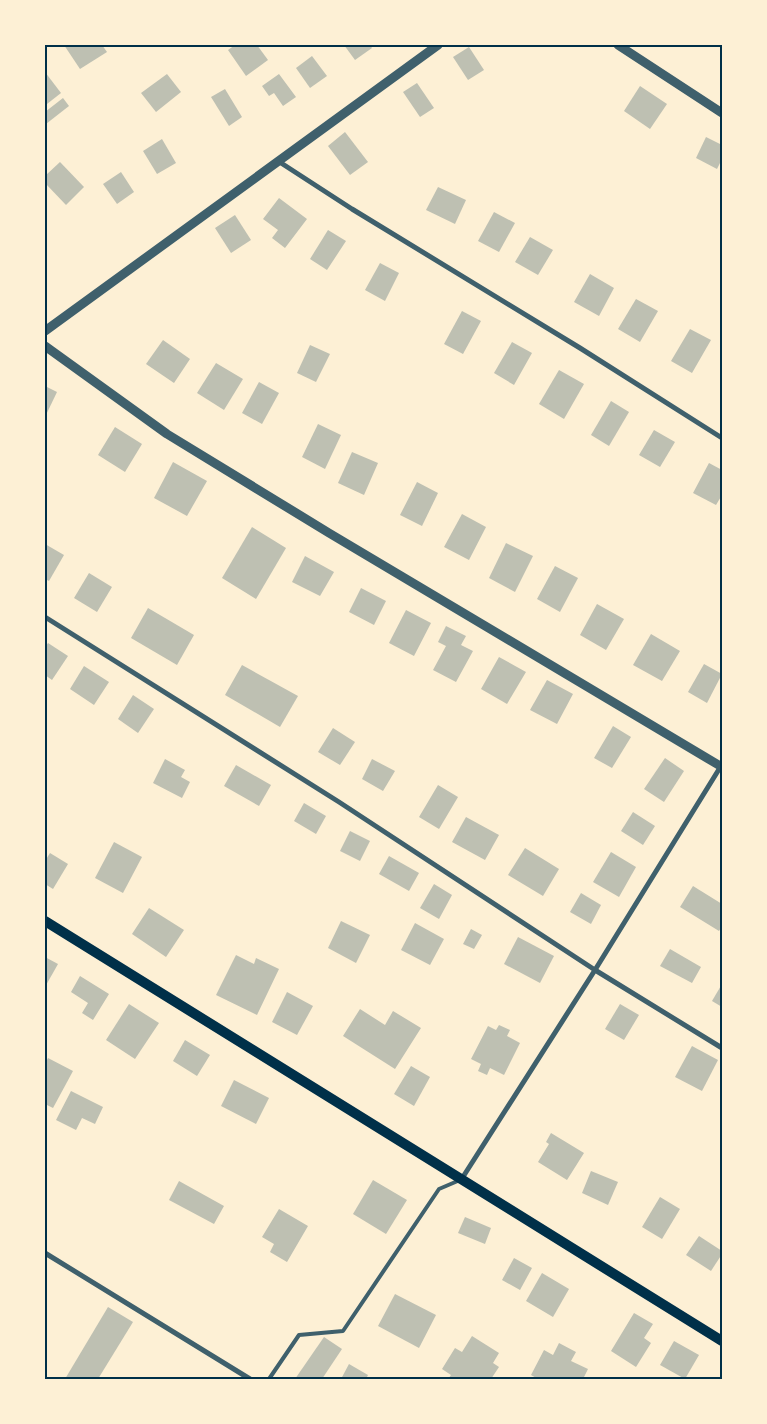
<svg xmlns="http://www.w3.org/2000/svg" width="767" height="1424" viewBox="0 0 767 1424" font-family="Commissioner,sans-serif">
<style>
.building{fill:#bec0b2}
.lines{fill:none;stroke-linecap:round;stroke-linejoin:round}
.service{stroke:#3f606c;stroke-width:4}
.minor{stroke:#3f606c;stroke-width:5}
.tertiary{stroke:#3f606c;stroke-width:9}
.secondary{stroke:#003049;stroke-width:10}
.neatline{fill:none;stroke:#003049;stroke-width:2}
</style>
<rect width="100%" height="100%" fill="#fdf0d5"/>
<g class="building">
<polygon points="64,45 102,45 107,52 80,69"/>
<polygon points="235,45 257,45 268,60 246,76 228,50"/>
<polygon points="344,45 370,45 372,48 355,60"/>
<polygon points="469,47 484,70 468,80 453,57"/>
<polygon points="312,56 327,76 310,88 296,68"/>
<polygon points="45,72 61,93 47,104 45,101"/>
<polygon points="167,74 181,92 156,112 141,93"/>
<polygon points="279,74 296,97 283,106 274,93 269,96 262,86"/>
<polygon points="417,83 434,108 420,117 403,92"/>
<polygon points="640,86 667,104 650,129 624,111"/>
<polygon points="225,89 242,117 229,126 211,97"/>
<polygon points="63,98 69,106 46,124 45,112"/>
<polygon points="345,132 368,162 350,175 328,146"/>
<polygon points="706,137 722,145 722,159 717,169 696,158"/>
<polygon points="162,139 176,163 157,174 143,151"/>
<polygon points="60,162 84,187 66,205 45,183 45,176"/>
<polygon points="121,172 134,192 117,204 103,184"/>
<polygon points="438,187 466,200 455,224 426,210"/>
<polygon points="279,198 307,219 285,248 272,238 278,230 263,219"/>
<polygon points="494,212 515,223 499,252 478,241"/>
<polygon points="235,215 251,240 231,253 215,228"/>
<polygon points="328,230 346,241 327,270 310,259"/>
<polygon points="530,237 553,250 538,275 515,262"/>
<polygon points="380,263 399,273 385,301 365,290"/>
<polygon points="590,274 614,288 599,316 574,302"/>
<polygon points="636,299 658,311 640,342 618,329"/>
<polygon points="462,311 481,321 463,354 444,344"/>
<polygon points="690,329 711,340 692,373 671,361"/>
<polygon points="163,340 190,359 174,383 146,364"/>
<polygon points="512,342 532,353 514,385 494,373"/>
<polygon points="310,345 330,354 316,382 297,373"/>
<polygon points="216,363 243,379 224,410 197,393"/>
<polygon points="559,370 584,384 564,419 539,404"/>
<polygon points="259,382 279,393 262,424 242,413"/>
<polygon points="45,386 57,392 45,417"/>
<polygon points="611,401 629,412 609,446 591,435"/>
<polygon points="318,424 341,435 325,469 302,457"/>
<polygon points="115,427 142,444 125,472 98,455"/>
<polygon points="654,430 675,442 660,467 639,455"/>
<polygon points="352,452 378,463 364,495 338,483"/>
<polygon points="173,462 207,481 187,516 154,498"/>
<polygon points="709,463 722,470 722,495 716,505 693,493"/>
<polygon points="417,482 438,493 422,526 400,515"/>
<polygon points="462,514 486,527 469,560 444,547"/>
<polygon points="252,527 286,548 256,599 222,578"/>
<polygon points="506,543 533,556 515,592 489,578"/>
<polygon points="45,544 64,555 49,581 45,579"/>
<polygon points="305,556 334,572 320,596 292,582"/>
<polygon points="555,566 578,578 560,612 537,599"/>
<polygon points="89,573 112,587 97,612 74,598"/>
<polygon points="361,588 386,601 374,625 349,612"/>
<polygon points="597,604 624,619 606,650 580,635"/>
<polygon points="148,608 194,635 177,665 131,638"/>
<polygon points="406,610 431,623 414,656 389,643"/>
<polygon points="446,626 466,636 461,645 473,651 456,682 433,670 446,646 438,642"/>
<polygon points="651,634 680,651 662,681 633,665"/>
<polygon points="48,643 68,656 52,680 45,675 45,648"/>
<polygon points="499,657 526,672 507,704 481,689"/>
<polygon points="704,664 722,674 707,703 688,692"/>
<polygon points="242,665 298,696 280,727 225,695"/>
<polygon points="84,666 109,682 94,705 70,689"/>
<polygon points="547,680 573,694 557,724 530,710"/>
<polygon points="133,695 154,709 138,733 118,719"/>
<polygon points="613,726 631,737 612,768 594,758"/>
<polygon points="333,728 355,742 340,765 318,752"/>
<polygon points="665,758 684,771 664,802 644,789"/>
<polygon points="165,759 185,770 181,777 190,782 182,798 153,783"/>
<polygon points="372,759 395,771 383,791 362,779"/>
<polygon points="236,765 271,785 259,806 224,786"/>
<polygon points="438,785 458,797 439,829 419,817"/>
<polygon points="304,803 326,816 316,834 294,821"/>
<polygon points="633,812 655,826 643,845 621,831"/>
<polygon points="466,817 499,835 485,860 452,842"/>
<polygon points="350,831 370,841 360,861 340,851"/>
<polygon points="114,842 142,857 123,893 95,878"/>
<polygon points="525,848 559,869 543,896 508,875"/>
<polygon points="611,852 636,867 619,897 593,882"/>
<polygon points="50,853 68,864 53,889 45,884 45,861"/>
<polygon points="389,856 419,873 409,891 379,874"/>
<polygon points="434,884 452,895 439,919 420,908"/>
<polygon points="693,886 722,904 722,926 719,931 680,907"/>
<polygon points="581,893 601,905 591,924 570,912"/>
<polygon points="149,908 184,930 166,957 132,934"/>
<polygon points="341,921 370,935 356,963 328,948"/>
<polygon points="415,923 444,939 430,965 401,950"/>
<polygon points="471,929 482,935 474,949 463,944"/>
<polygon points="518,937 554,956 540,983 504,964"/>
<polygon points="670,949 701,967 692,983 660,966"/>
<polygon points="236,955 254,964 256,958 279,969 257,1015 216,995"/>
<polygon points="45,957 58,964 45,987"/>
<polygon points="80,976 109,994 93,1020 82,1013 88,1003 71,992"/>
<polygon points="722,984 722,1007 712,1001"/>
<polygon points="287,992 313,1006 297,1035 272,1022"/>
<polygon points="129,1004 159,1023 135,1059 106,1040"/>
<polygon points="620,1004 639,1015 624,1040 605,1029"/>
<polygon points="360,1009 385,1025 393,1011 421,1028 395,1069 343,1036"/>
<polygon points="499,1025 510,1030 507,1036 520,1043 504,1075 490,1068 487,1075 478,1071 481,1064 471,1059 488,1026 496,1030"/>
<polygon points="185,1040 210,1055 197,1076 173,1061"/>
<polygon points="692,1046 718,1060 702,1091 675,1077"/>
<polygon points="48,1058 73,1071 53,1108 45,1104 45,1064"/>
<polygon points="411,1066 430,1077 414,1106 394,1094"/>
<polygon points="234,1080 269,1098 256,1124 221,1106"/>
<polygon points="71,1091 103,1107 95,1124 82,1118 76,1130 56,1120"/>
<polygon points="551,1133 584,1153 567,1180 538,1162 549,1144 546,1142"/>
<polygon points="591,1171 618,1182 608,1205 582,1193"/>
<polygon points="373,1180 407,1200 386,1234 353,1214"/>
<polygon points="179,1181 224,1206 214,1224 169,1200"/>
<polygon points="660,1197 680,1209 662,1239 642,1227"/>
<polygon points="279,1209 308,1226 287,1262 270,1252 274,1244 262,1237"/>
<polygon points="465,1217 491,1228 485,1244 458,1233"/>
<polygon points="699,1236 722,1251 722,1254 711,1271 686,1255"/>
<polygon points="514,1258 532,1268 520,1290 502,1280"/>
<polygon points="542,1273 569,1289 553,1317 526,1301"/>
<polygon points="395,1294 436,1315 419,1348 378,1326"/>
<polygon points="108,1307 133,1322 98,1379 65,1379"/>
<polygon points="634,1313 653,1324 644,1338 651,1343 636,1367 611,1351"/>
<polygon points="472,1336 499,1353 493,1363 499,1367 491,1379 448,1379 451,1375 442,1369 455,1348 462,1352"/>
<polygon points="324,1337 342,1349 322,1379 295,1379"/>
<polygon points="674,1341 699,1355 685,1379 660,1365"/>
<polygon points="559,1343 576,1352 571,1361 588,1369 583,1379 538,1379 531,1375 544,1350 553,1355"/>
<polygon points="349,1364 368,1375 366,1379 341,1379"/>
</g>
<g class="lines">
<polyline class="service" points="269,1379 299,1335 343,1331 439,1189 460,1180"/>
<g class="minor">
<polyline points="278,161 352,209 580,348 722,438"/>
<polyline points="45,617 339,802 595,970 722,1048"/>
<polyline points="461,1180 595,970 721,766"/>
<polyline points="45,1253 250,1379"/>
</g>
<g class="tertiary">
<polyline points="618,45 722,113"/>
<polyline points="45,331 438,45"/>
<polyline points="45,346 167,434 329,533 722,767"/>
</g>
<polyline class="secondary" points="45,921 722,1341"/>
</g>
<rect width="767" height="1424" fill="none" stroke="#fdf0d5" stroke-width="92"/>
<rect x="46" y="46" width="675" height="1332" class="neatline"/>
</svg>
